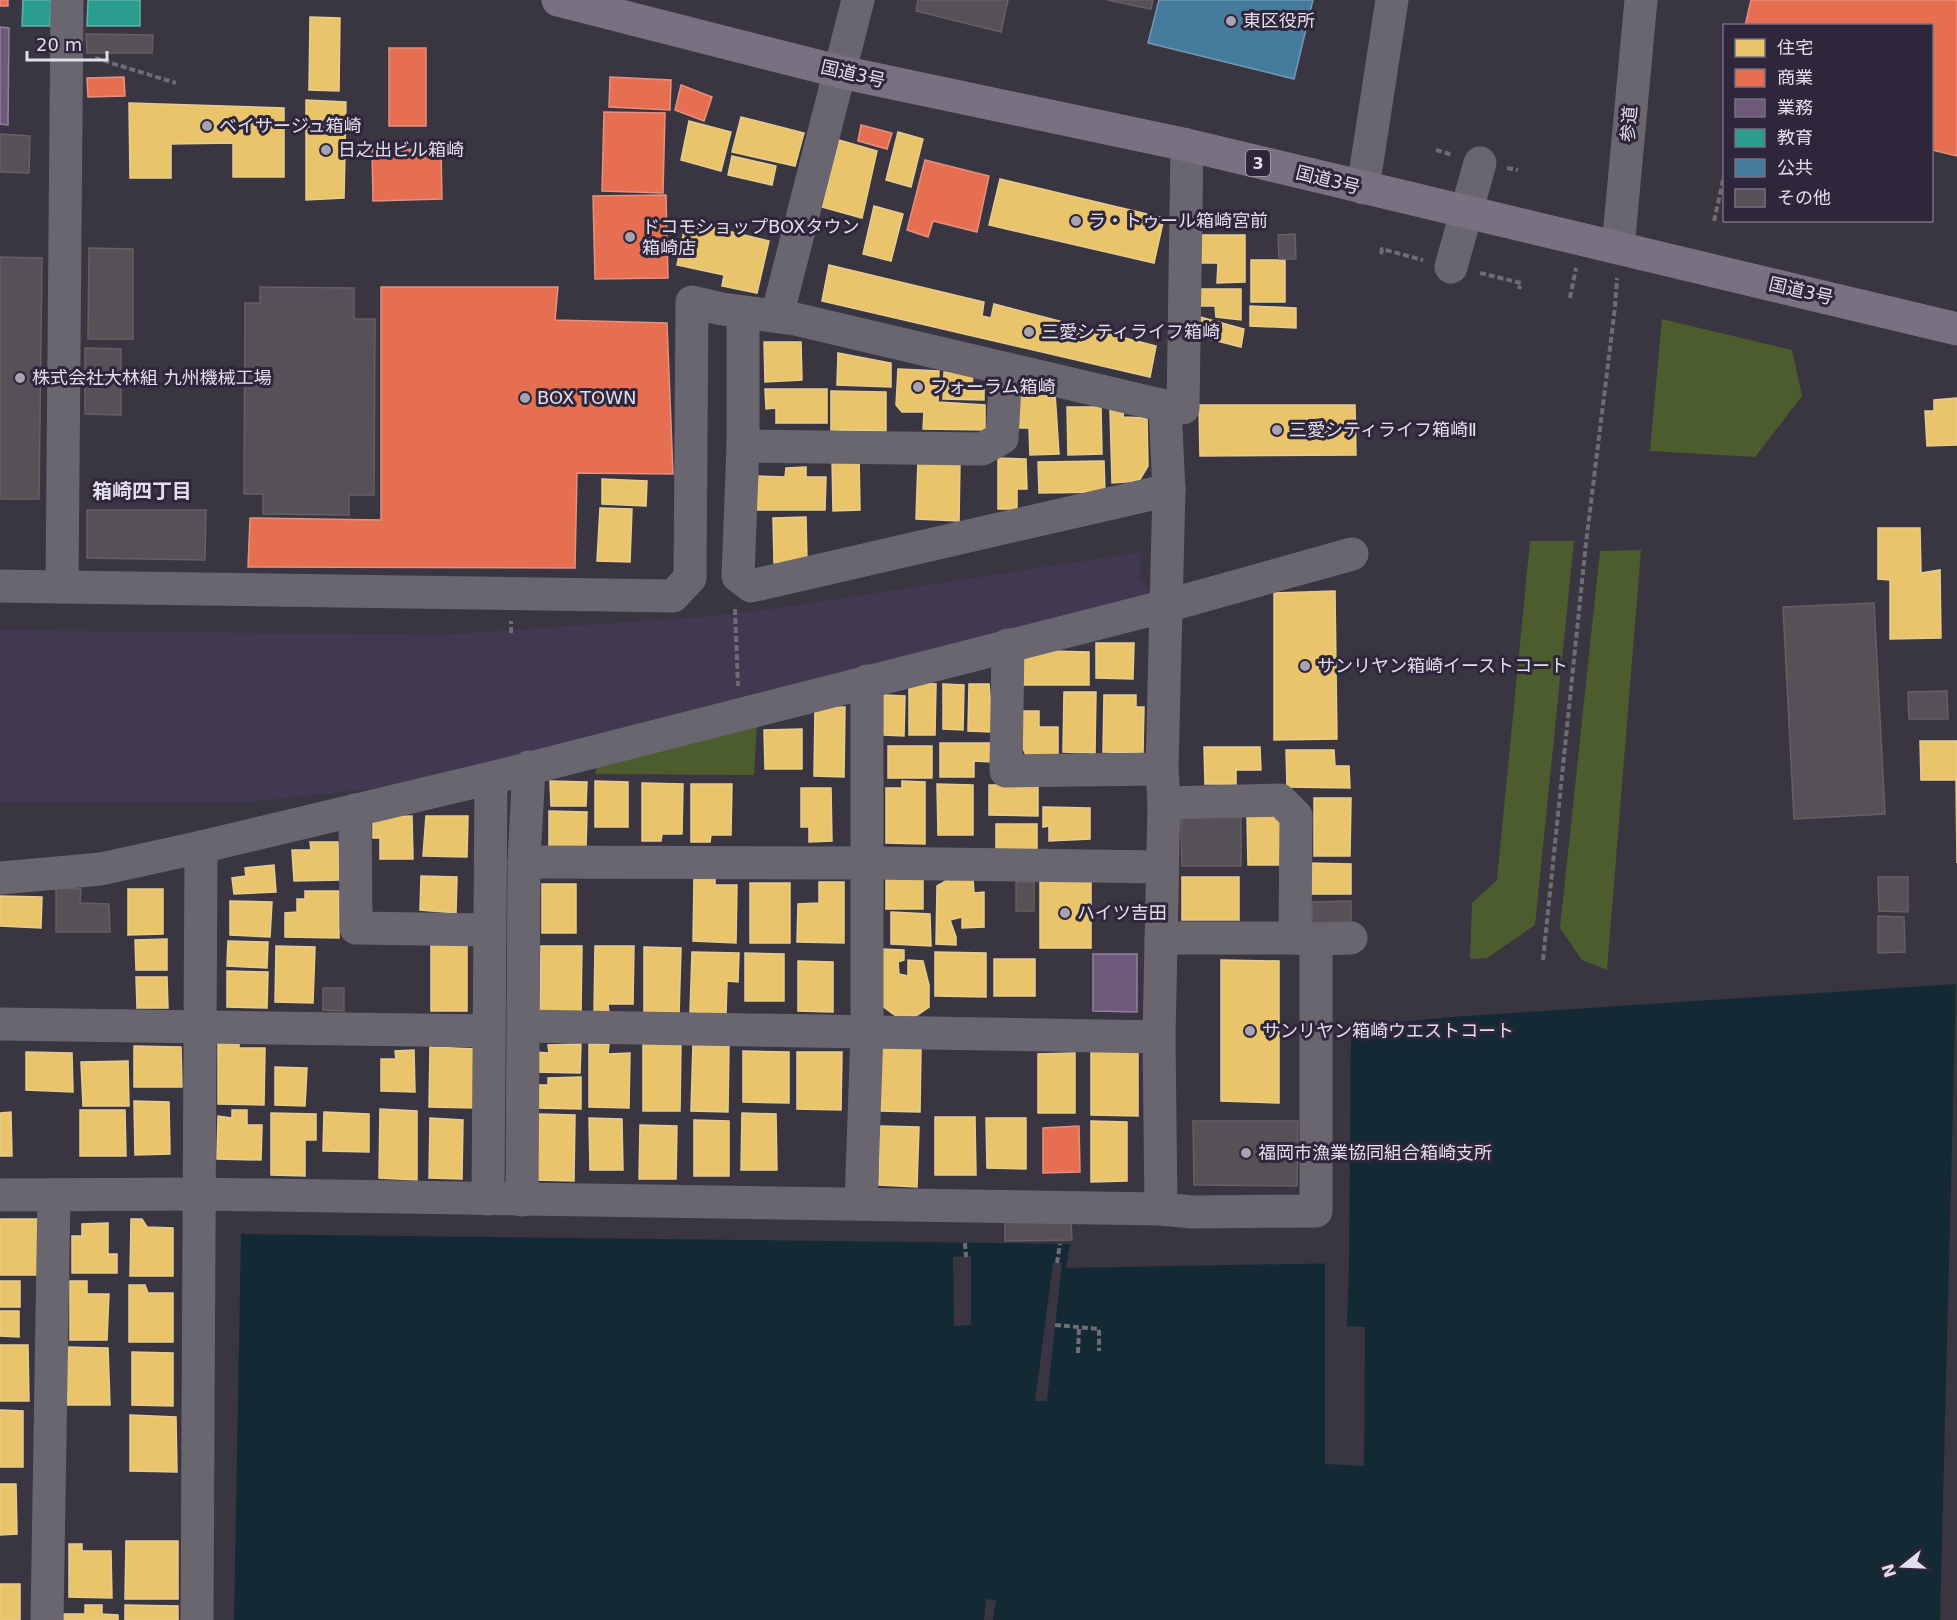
<svg xmlns="http://www.w3.org/2000/svg" width="1957" height="1620" viewBox="0 0 1957 1620" font-family="'DejaVu Sans','Noto Sans JP',sans-serif">
<style>
.built{fill:#413851}
.green{fill:#4d5c2d}
.water{fill:#132934}
.pier{fill:#393641}
.homes{fill:#e9c46a;stroke:#e7cc91;stroke-width:1.5}
.shops{fill:#e76f51;stroke:#e6907f;stroke-width:1.5}
.offices{fill:#6d597a;stroke:#90819c;stroke-width:1.5}
.schools{fill:#2a9d8f;stroke:#61b0ab;stroke-width:1.5}
.public{fill:#457b9d;stroke:#7499b4;stroke-width:1.5}
.building{fill:#565156;stroke:#665f63;stroke-width:1.5}
.lines{fill:none;stroke-linecap:round;stroke-linejoin:round}
.path{stroke:#6f6c73;stroke-width:4;stroke-dasharray:6 3;stroke-linecap:butt}
.minor{stroke:#6a6670;stroke-width:33}
.highway{stroke:#797181;stroke-width:33}
.poi-dot{fill:#a7a3b0;stroke:#2e273b;stroke-width:2}
.labels{text-anchor:middle;stroke-width:6;stroke-linejoin:round;paint-order:stroke}
.shield{fill:#2e273b;stroke:#aca7b6;stroke-width:1.5}
.shield-label{font-size:16px;font-weight:bold;fill:#e2deeb}
.poi-label{font-size:18px;fill:#e2deeb;stroke:#2e273b;text-anchor:start}
.street-label{font-size:18px;fill:#e2deeb;stroke:#2e273b}
.neighbourhood-label{font-size:20px;font-weight:bold;fill:#e2deeb;stroke:#2e273b}
</style>
<rect width="100%" height="100%" fill="#393641"/>
<polygon class="built" points="1141,552 1139,579 1152,588 1150,600 422,783 249,802 0,802 0,630 440,635 702,617 778,608"/>
<g class="green">
<polygon points="1662,319 1792,350 1802,396 1755,457 1650,451"/>
<polygon points="1530,541 1574,541 1535,925 1487,958 1470,959 1472,903 1497,880"/>
<polygon points="1641,550 1607,970 1582,960 1560,928 1600,551"/>
<polygon points="757,721 754,775 595,774 599,761"/>
</g>
<polygon class="water" points="1956,984 1940,1620 234,1620 241,1234 1070,1244 1066,1268 1349,1263 1351,1027 1452,1017"/>
<g class="pier">
<polygon points="971,1256 971,1325 954,1326 953,1257"/>
<polygon points="1053,1263 1062,1263 1047,1401 1035,1401"/>
<polygon points="1325,1263 1349,1263 1347,1326 1365,1327 1364,1466 1325,1464"/>
<polygon points="986,1599 996,1600 993,1620 984,1620"/>
</g>
<g class="homes">
<polygon points="310,17 340,18 339,91 309,90"/>
<polygon points="306,100 346,102 344,198 306,200"/>
<polygon points="129,103 284,108 284,177 233,177 233,143 171,144 171,178 130,178"/>
<polygon points="741,117 804,133 795,166 732,152"/>
<polygon points="689,121 731,132 721,171 681,160"/>
<polygon points="898,132 923,139 911,187 886,180"/>
<polygon points="839,140 877,151 862,218 822,207"/>
<polygon points="732,156 776,166 772,185 728,175"/>
<polygon points="1000,179 1164,218 1154,263 989,225"/>
<polygon points="874,206 903,214 891,261 863,254"/>
<polygon points="686,221 769,241 757,293 722,286 724,275 677,265"/>
<polygon points="1198,235 1245,235 1245,282 1217,283 1218,263 1199,263"/>
<rect x="1251" y="260" width="34" height="42"/>
<polygon points="829,265 984,302 982,316 991,318 994,304 1156,346 1150,377 822,301"/>
<polygon points="1200,289 1241,289 1241,320 1216,317 1215,306 1200,306"/>
<polygon points="1250,306 1296,308 1296,328 1250,326"/>
<polygon points="1200,317 1244,329 1241,347 1197,336"/>
<polygon points="764,342 801,342 802,380 765,382"/>
<polygon points="838,353 891,363 891,387 837,385"/>
<polygon points="898,369 939,371 938,402 985,405 985,430 923,429 924,412 902,412 896,405"/>
<polygon points="944,372 973,374 972,386 984,386 984,400 943,399"/>
<polygon points="765,389 827,389 827,423 776,423 776,408 766,409"/>
<polygon points="831,391 886,392 886,431 831,430"/>
<polygon points="1055,393 1059,454 1030,455 1029,428 1019,428 1017,395"/>
<polygon points="1957,398 1957,445 1927,446 1925,411 1934,411 1934,400"/>
<polygon points="1199,405 1355,405 1356,455 1200,456"/>
<polygon points="1067,407 1101,407 1102,454 1068,455"/>
<polygon points="1110,409 1124,410 1123,417 1147,418 1148,466 1139,481 1112,483"/>
<polygon points="859,457 860,510 833,511 832,458"/>
<polygon points="998,458 1026,459 1027,489 1017,489 1017,509 998,509"/>
<polygon points="918,460 960,462 959,521 916,519"/>
<polygon points="1104,461 1105,492 1039,493 1038,462"/>
<polygon points="806,467 806,477 826,477 825,510 757,510 757,476 785,477 786,468"/>
<polygon points="602,479 647,481 646,506 602,504"/>
<polygon points="600,508 632,509 630,562 597,561"/>
<polygon points="806,517 807,561 774,563 773,518"/>
<polygon points="1878,528 1920,528 1921,573 1940,570 1941,638 1890,639 1890,580 1878,579"/>
<polygon points="1335,591 1337,739 1274,740 1274,593"/>
<polygon points="1096,643 1134,643 1133,679 1096,678"/>
<polygon points="1051,651 1089,652 1089,685 1023,685 1023,657"/>
<polygon points="909,683 936,684 935,735 909,735"/>
<polygon points="943,684 964,685 963,730 943,729"/>
<polygon points="969,684 989,684 993,732 968,731"/>
<polygon points="1064,692 1096,692 1095,753 1063,752"/>
<polygon points="884,695 905,696 904,736 884,735"/>
<polygon points="1104,695 1136,695 1136,707 1144,707 1143,753 1103,752"/>
<polygon points="845,707 844,777 814,776 815,708"/>
<polygon points="1023,711 1039,711 1039,727 1058,727 1058,757 1027,757 1022,746"/>
<polygon points="802,729 802,769 765,769 764,730"/>
<polygon points="1920,741 1957,741 1957,863 1956,780 1921,780"/>
<polygon points="940,743 992,743 992,762 974,761 974,777 940,777"/>
<rect x="888" y="746" width="44" height="32"/>
<polygon points="1204,747 1260,747 1261,770 1236,770 1236,784 1205,784"/>
<polygon points="1286,750 1334,750 1335,766 1349,766 1350,788 1287,787"/>
<polygon points="550,781 587,782 586,806 551,806"/>
<polygon points="595,781 628,782 628,827 595,827"/>
<polygon points="902,781 925,782 925,844 886,843 886,788 902,788"/>
<polygon points="642,783 683,784 682,834 662,834 661,841 642,841"/>
<polygon points="691,784 732,784 731,835 711,835 710,842 691,842"/>
<polygon points="937,784 973,785 973,835 938,835"/>
<polygon points="989,785 1038,785 1038,816 989,815"/>
<polygon points="801,788 831,788 832,841 809,842 809,827 801,827"/>
<polygon points="1314,798 1351,798 1350,856 1314,856"/>
<polygon points="1043,807 1090,808 1090,839 1049,841 1049,826 1043,827"/>
<polygon points="549,811 587,812 586,847 549,846"/>
<polygon points="412,816 413,859 380,859 380,838 373,838 373,817"/>
<polygon points="426,816 468,816 467,857 423,856"/>
<polygon points="1281,816 1281,865 1248,865 1247,817"/>
<polygon points="996,824 1037,824 1037,852 996,853"/>
<polygon points="310,842 338,842 339,880 294,881 292,850 311,850"/>
<polygon points="1307,863 1351,864 1351,894 1306,894"/>
<polygon points="274,865 276,892 234,894 232,878 246,876 245,868"/>
<polygon points="421,876 457,877 456,913 420,910"/>
<polygon points="886,877 923,878 923,909 886,909"/>
<rect x="1182" y="877" width="57" height="43"/>
<rect x="1040" y="878" width="51" height="70"/>
<polygon points="694,879 715,879 715,885 737,885 736,943 693,941"/>
<polygon points="949,879 973,880 974,893 984,892 984,927 962,928 962,917 950,920 956,937 956,945 936,944 937,886"/>
<polygon points="819,882 844,882 844,943 797,942 798,904 819,903"/>
<rect x="750" y="883" width="40" height="60"/>
<rect x="542" y="884" width="34" height="49"/>
<polygon points="128,889 163,889 163,934 128,935"/>
<polygon points="305,891 339,891 339,938 285,937 285,913 297,912 297,899 305,899"/>
<polygon points="0,896 42,897 41,928 0,926"/>
<polygon points="230,901 272,902 270,937 230,935"/>
<polygon points="891,912 930,914 931,946 891,944"/>
<polygon points="167,939 167,970 136,970 135,940"/>
<polygon points="228,941 268,942 267,968 227,966"/>
<rect x="431" y="943" width="36" height="68"/>
<polygon points="276,946 315,947 313,1003 275,1002"/>
<polygon points="541,946 582,946 581,1013 540,1013"/>
<polygon points="595,946 634,946 633,1004 608,1004 609,1014 594,1014"/>
<polygon points="644,947 681,948 679,1016 644,1015"/>
<polygon points="881,949 904,950 904,960 898,962 899,974 908,976 908,960 923,961 929,985 929,1007 916,1016 896,1016 881,1005"/>
<polygon points="692,952 739,953 738,982 727,981 726,1014 690,1013"/>
<polygon points="935,952 986,953 986,997 935,996"/>
<polygon points="745,953 784,954 784,1001 745,1001"/>
<rect x="994" y="959" width="41" height="37"/>
<polygon points="1221,960 1279,961 1279,1103 1221,1101"/>
<polygon points="798,961 833,962 833,1012 798,1011"/>
<polygon points="227,971 268,972 267,1008 227,1007"/>
<polygon points="136,977 167,977 168,1008 137,1008"/>
<polygon points="218,1038 239,1039 239,1048 265,1048 264,1105 218,1104"/>
<polygon points="643,1042 681,1043 680,1111 643,1111"/>
<polygon points="693,1043 729,1044 728,1112 691,1111"/>
<polygon points="581,1044 580,1073 535,1072 536,1052 549,1053 548,1045"/>
<polygon points="589,1044 609,1044 608,1054 630,1053 629,1108 589,1107"/>
<polygon points="134,1046 181,1047 182,1087 134,1087"/>
<polygon points="430,1047 476,1049 476,1108 429,1107"/>
<polygon points="881,1048 921,1049 920,1112 880,1111"/>
<polygon points="1091,1049 1138,1049 1138,1116 1091,1115"/>
<polygon points="414,1050 415,1092 381,1091 381,1059 396,1059 395,1051"/>
<polygon points="743,1051 789,1052 789,1103 743,1102"/>
<polygon points="26,1052 72,1053 73,1092 26,1090"/>
<polygon points="797,1052 842,1052 841,1110 797,1109"/>
<polygon points="1075,1053 1075,1113 1038,1113 1038,1054"/>
<polygon points="128,1061 129,1106 83,1106 81,1062"/>
<polygon points="275,1067 307,1068 305,1106 275,1105"/>
<polygon points="581,1077 581,1109 537,1108 537,1085 548,1085 548,1078"/>
<polygon points="134,1101 169,1102 170,1154 135,1155"/>
<polygon points="380,1109 417,1111 417,1180 379,1178"/>
<polygon points="80,1110 125,1110 126,1156 80,1156"/>
<polygon points="232,1110 247,1110 247,1125 262,1125 261,1160 217,1159 218,1116 232,1118"/>
<polygon points="11,1112 12,1156 0,1156 0,1113"/>
<polygon points="324,1112 369,1114 369,1152 323,1151"/>
<polygon points="271,1113 316,1114 316,1140 305,1140 305,1176 271,1175"/>
<polygon points="742,1113 776,1114 777,1170 741,1170"/>
<polygon points="538,1114 575,1115 574,1181 536,1180"/>
<polygon points="935,1117 975,1117 976,1175 935,1175"/>
<polygon points="430,1118 463,1120 462,1179 429,1178"/>
<polygon points="589,1118 622,1119 623,1170 590,1170"/>
<polygon points="986,1118 1026,1118 1026,1169 987,1168"/>
<polygon points="694,1120 729,1121 729,1176 694,1176"/>
<polygon points="1091,1121 1127,1122 1127,1181 1091,1182"/>
<polygon points="640,1125 677,1126 676,1179 639,1179"/>
<polygon points="880,1126 919,1127 917,1187 879,1185"/>
<rect x="0" y="1219" width="38" height="56"/>
<polygon points="131,1219 142,1219 147,1227 173,1228 173,1276 130,1276"/>
<polygon points="108,1223 108,1254 117,1254 117,1273 72,1273 72,1236 82,1236 82,1224"/>
<rect x="0" y="1281" width="20" height="26"/>
<polygon points="70,1281 87,1281 87,1294 109,1294 107,1340 70,1340"/>
<polygon points="129,1285 145,1285 148,1293 173,1293 173,1342 129,1342"/>
<polygon points="0,1311 19,1311 19,1337 0,1336"/>
<polygon points="0,1345 28,1345 29,1401 0,1401"/>
<polygon points="66,1347 108,1348 110,1405 67,1405"/>
<polygon points="132,1352 173,1353 173,1406 132,1405"/>
<polygon points="0,1410 23,1411 23,1467 0,1467"/>
<polygon points="130,1415 176,1417 177,1472 130,1471"/>
<polygon points="0,1484 16,1484 17,1534 0,1535"/>
<polygon points="126,1541 178,1541 178,1599 125,1599"/>
<polygon points="69,1544 82,1544 82,1551 111,1551 112,1598 69,1597"/>
<rect x="0" y="1584" width="20" height="36"/>
<polygon points="85,1605 102,1605 102,1614 118,1615 118,1620 64,1620 64,1614 85,1614"/>
<polygon points="125,1605 178,1606 178,1620 125,1620"/>
</g>
<g class="shops">
<rect x="0" y="0" width="8" height="6"/>
<polygon points="1751,0 1957,0 1957,156 1932,150 1932,26 1745,26"/>
<rect x="389" y="48" width="37" height="78"/>
<polygon points="124,77 125,96 88,97 87,78"/>
<polygon points="610,77 671,80 670,110 609,107"/>
<polygon points="681,85 712,97 704,121 675,110"/>
<polygon points="604,112 665,113 663,193 602,191"/>
<polygon points="861,125 892,133 887,149 858,141"/>
<polygon points="372,149 441,150 442,199 373,201"/>
<polygon points="925,160 989,176 977,232 933,221 928,237 907,230"/>
<polygon points="666,195 668,278 595,279 593,196"/>
<polygon points="381,287 558,287 555,320 667,323 673,474 577,473 575,568 248,567 250,518 381,520"/>
<polygon points="1079,1126 1080,1172 1043,1173 1043,1128"/>
</g>
<g class="offices">
<polygon points="0,27 9,28 8,125 0,124"/>
<polygon points="1093,954 1137,954 1137,1012 1093,1011"/>
</g>
<g class="schools">
<polygon points="23,0 51,0 50,26 22,26"/>
<polygon points="88,0 140,0 140,26 87,26"/>
</g>
<polygon class="public" points="1159,0 1313,0 1294,79 1148,43"/>
<g class="building">
<polygon points="918,0 1008,0 1001,32 916,11"/>
<polygon points="1107,0 1153,0 1151,9"/>
<polygon points="86,34 153,35 152,53 87,53"/>
<polygon points="0,134 30,136 29,173 0,172"/>
<polygon points="1295,234 1296,259 1279,259 1278,235"/>
<polygon points="89,248 133,249 133,339 88,339"/>
<polygon points="0,257 42,258 39,499 0,499"/>
<polygon points="260,287 354,288 354,319 375,319 374,495 349,495 349,515 263,514 263,494 244,494 245,303 260,303"/>
<polygon points="85,348 121,349 121,415 85,414"/>
<polygon points="87,510 206,510 205,560 87,558"/>
<polygon points="1874,603 1885,814 1794,819 1783,607"/>
<polygon points="1947,691 1948,719 1909,719 1908,692"/>
<polygon points="1181,817 1241,817 1241,866 1182,866"/>
<polygon points="1878,877 1908,877 1908,912 1879,911"/>
<rect x="1016" y="882" width="18" height="29"/>
<polygon points="56,888 81,889 80,903 109,904 110,932 56,932"/>
<polygon points="1351,901 1351,923 1312,924 1312,902"/>
<polygon points="1878,916 1904,917 1905,952 1878,953"/>
<polygon points="323,988 344,988 344,1011 323,1010"/>
<polygon points="1193,1121 1298,1121 1297,1186 1194,1185"/>
<polygon points="1071,1221 1072,1240 1005,1241 1005,1222"/>
</g>
<g class="lines">
<g class="path">
<polyline points="95,58 176,83"/>
<polyline points="1436,150 1453,155"/>
<polyline points="1507,168 1518,170"/>
<polyline points="1714,221 1724,176"/>
<polyline points="1381,254 1382,249 1423,260"/>
<polyline points="1480,273 1521,283 1519,289"/>
<polyline points="1570,298 1576,268"/>
<polyline points="735,609 738,686"/>
<polyline points="511,633 511,621"/>
<polyline points="1543,960 1586,543 1615,307 1617,278"/>
<polyline points="965,1243 966,1257"/>
<polyline points="1057,1263 1060,1244"/>
<polyline points="1055,1325 1099,1329 1099,1351"/>
<polyline points="1078,1353 1079,1327"/>
</g>
<g class="minor">
<polyline points="67,0 62,587 673,596 690,578 692,302 722,309 795,319 1165,406 1183,408 1187,145"/>
<polyline points="1363,188 1392,0"/>
<polyline points="1618,248 1641,0"/>
<polyline points="1451,267 1480,163"/>
<polyline points="743,312 743,446 738,576 751,586 1169,490"/>
<polyline points="777,316 858,0"/>
<polyline points="743,446 982,449 1002,438 1006,369"/>
<polyline points="0,586 62,587"/>
<polyline points="1008,645 1006,771 1162,769"/>
<polyline points="355,810 356,928 489,930"/>
<polyline points="524,862 867,863 1162,867"/>
<polyline points="0,878 101,869 201,847 491,778 1166,606 1352,554"/>
<polyline points="1161,938 1295,938 1296,816 1280,800 1164,803"/>
<polyline points="1295,938 1316,939 1351,938"/>
<polyline points="0,1024 488,1031"/>
<polyline points="524,1026 1159,1037"/>
<polyline points="0,1195 199,1194 1161,1209 1159,1037 1164,803 1162,769 1169,490 1165,406"/>
<polyline points="488,1199 491,778"/>
<polyline points="522,1200 524,862 529,767"/>
<polyline points="861,1204 867,1032 867,681"/>
<polyline points="1161,1209 1192,1212 1316,1211 1316,939"/>
<polyline points="47,1620 54,1195"/>
<polyline points="197,1620 201,847"/>
</g>
<polyline class="highway" points="558,0 841,72 1187,145 1957,329"/>
</g>
<g class="poi-dot">
<circle cx="1231" cy="21" r="6"/>
<circle cx="207" cy="126" r="6"/>
<circle cx="326" cy="150" r="6"/>
<circle cx="1076" cy="221" r="6"/>
<circle cx="630" cy="237" r="6"/>
<circle cx="1029" cy="332" r="6"/>
<circle cx="20" cy="378" r="6"/>
<circle cx="918" cy="387" r="6"/>
<circle cx="525" cy="398" r="6"/>
<circle cx="1277" cy="430" r="6"/>
<circle cx="1305" cy="666" r="6"/>
<circle cx="1065" cy="913" r="6"/>
<circle cx="1250" cy="1031" r="6"/>
<circle cx="1246" cy="1153" r="6"/>
</g>
<g class="labels">
<rect class="shield" x="1246" y="150" width="24" height="26" rx="4.5"/>
<g class="shield-label">
<text x="1258" y="169">3</text>
</g>
<g class="poi-label">
<text x="1243" y="27">東区役所</text>
<text x="219" y="132">ベイサージュ箱崎</text>
<text x="338" y="156">日之出ビル箱崎</text>
<text x="1088" y="227">ラ・トゥール箱崎宮前</text>
<text x="642" y="233">ドコモショップBOXタウン<tspan x="642" dy="21">箱崎店</tspan></text>
<text x="1041" y="338">三愛シティライフ箱崎</text>
<text x="32" y="384">株式会社大林組 九州機械工場</text>
<text x="930" y="393">フォーラム箱崎</text>
<text x="537" y="404">BOX TOWN</text>
<text x="1289" y="436">三愛シティライフ箱崎Ⅱ</text>
<text x="1317" y="672">サンリヤン箱崎イーストコート</text>
<text x="1077" y="919">ハイツ吉田</text>
<text x="1262" y="1037">サンリヤン箱崎ウエストコート</text>
<text x="1258" y="1159">福岡市漁業協同組合箱崎支所</text>
</g>
<g class="street-label">
<text transform="translate(853 74) rotate(13)" y="6">国道3号</text>
<text transform="translate(1629 124) rotate(-85)" y="6">参道</text>
<text transform="translate(1328 180) rotate(14)" y="6">国道3号</text>
<text transform="translate(1801 291) rotate(13)" y="6">国道3号</text>
</g>
<g class="neighbourhood-label">
<text x="142" y="498">箱崎四丁目</text>
</g>
</g>
<rect x="1723" y="24" width="210" height="198" fill="#2e273b" stroke="#767081" stroke-width="1.5"/>
<rect x="1735" y="39" width="30" height="18" fill="#e9c46a" stroke="#767081" stroke-width="1.5"/>
<text x="1777" y="54" font-size="18" fill="#e2deeb">住宅</text>
<rect x="1735" y="69" width="30" height="18" fill="#e76f51" stroke="#767081" stroke-width="1.5"/>
<text x="1777" y="84" font-size="18" fill="#e2deeb">商業</text>
<rect x="1735" y="99" width="30" height="18" fill="#6d597a" stroke="#767081" stroke-width="1.5"/>
<text x="1777" y="114" font-size="18" fill="#e2deeb">業務</text>
<rect x="1735" y="129" width="30" height="18" fill="#2a9d8f" stroke="#767081" stroke-width="1.5"/>
<text x="1777" y="144" font-size="18" fill="#e2deeb">教育</text>
<rect x="1735" y="159" width="30" height="18" fill="#457b9d" stroke="#767081" stroke-width="1.5"/>
<text x="1777" y="174" font-size="18" fill="#e2deeb">公共</text>
<rect x="1735" y="189" width="30" height="18" fill="#565156" stroke="#767081" stroke-width="1.5"/>
<text x="1777" y="204" font-size="18" fill="#e2deeb">その他</text>
<g transform="translate(1903 1566) rotate(252)" stroke="#2e273b" stroke-width="4.5" paint-order="stroke">
<path d="M0-4.5L10 22L0 15L-10 22Z" fill="#e2deeb"/>
<text y="-9" font-size="16" font-weight="bold" text-anchor="middle" fill="#e2deeb">N</text>
</g>
<path d="M27 51v9h80v-9" fill="none" stroke="#e2deeb" stroke-width="3"/>
<text x="36" y="51" font-size="18" fill="#e2deeb" stroke="#2e273b" stroke-width="4.5" paint-order="stroke">20 m</text>
</svg>
